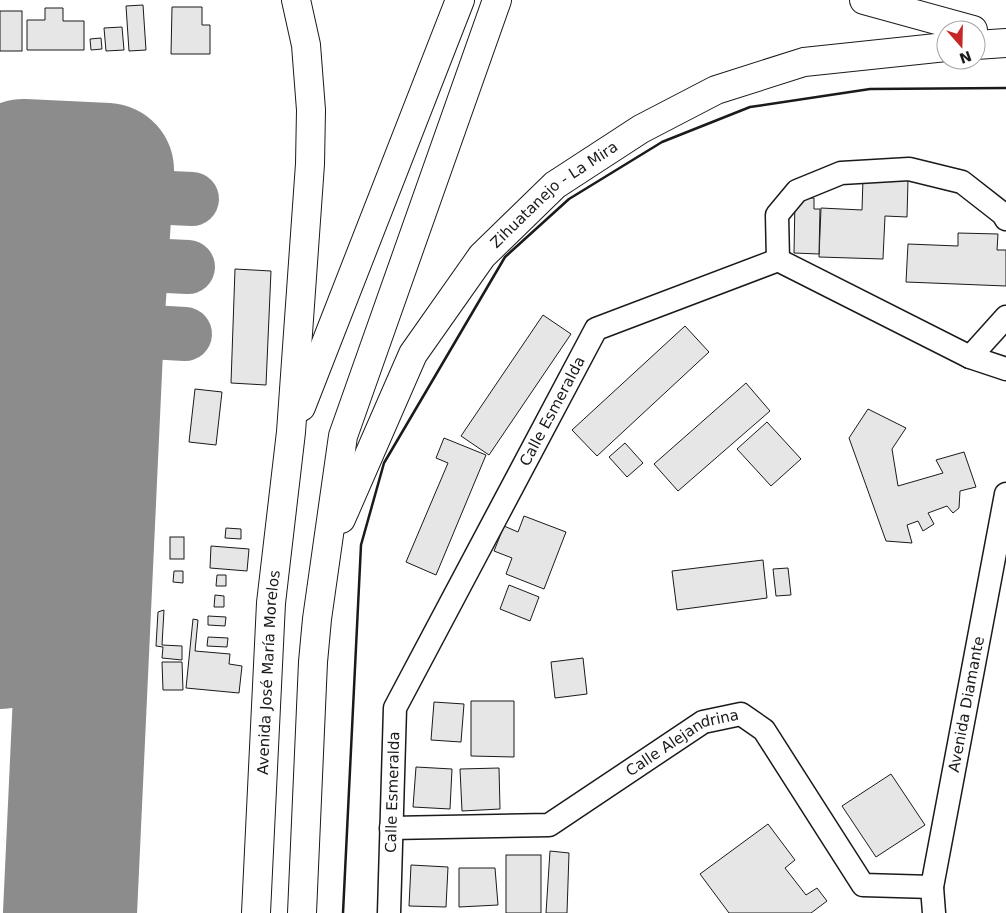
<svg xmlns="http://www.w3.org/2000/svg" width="1006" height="913" viewBox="0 0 1006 913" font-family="'DejaVu Sans',sans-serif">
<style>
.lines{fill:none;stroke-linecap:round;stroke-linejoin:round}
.taxiway{stroke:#8c8c8c;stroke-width:54}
.runway{stroke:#8c8c8c;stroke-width:134}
.building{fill:#e6e6e6;stroke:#1a1a1a}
.minor-casing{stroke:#1a1a1a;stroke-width:25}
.major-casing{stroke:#1a1a1a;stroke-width:30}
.highway-casing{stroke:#1a1a1a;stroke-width:30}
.minor{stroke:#fff;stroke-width:22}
.major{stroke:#fff;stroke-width:28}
.highway{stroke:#fff;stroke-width:28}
.wall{stroke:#1a1a1a;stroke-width:2.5}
.labels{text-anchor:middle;stroke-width:4;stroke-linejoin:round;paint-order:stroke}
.street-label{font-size:15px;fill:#1a1a1a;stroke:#fff}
</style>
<rect width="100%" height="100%" fill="#fff"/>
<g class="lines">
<g class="taxiway">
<path d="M58,235c7,-26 21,-37 47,-40l87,4"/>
<path d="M55,303c5,-28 20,-36 47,-40l86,4"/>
<path d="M53,377c3,-26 16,-45 44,-48l88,5"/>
<path d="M0,387c25,1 43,8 53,32"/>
</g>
<polyline class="runway" points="0,642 23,166 107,170 97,329 70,913"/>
</g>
<g class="building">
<polygon points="143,5 146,50 129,51 126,6"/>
<polygon points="172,7 202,7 202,25 210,25 210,54 171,54"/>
<polygon points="45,8 63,8 63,21 84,21 84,50 27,50 27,20 45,20"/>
<rect x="0" y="11" width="22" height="40"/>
<polygon points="122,27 124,50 106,51 104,28"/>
<polygon points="101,38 102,49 91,50 90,39"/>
<polygon points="863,178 908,180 907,217 885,216 883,259 819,257 821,208 862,210"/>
<polygon points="795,198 814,198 814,209 820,209 819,254 794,253"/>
<polygon points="958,233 998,234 997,250 1006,250 1006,286 906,282 908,244 958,246"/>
<polygon points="235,269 271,271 266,385 231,383"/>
<polygon points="543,315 571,334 489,455 461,436"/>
<polygon points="685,326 709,352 597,456 572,430"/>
<polygon points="746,383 770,411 678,491 654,464"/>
<polygon points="195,389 222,392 216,445 189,442"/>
<polygon points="868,409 906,428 892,449 898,486 943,473 936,460 964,452 976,487 960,491 959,508 953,513 947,506 928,513 934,524 923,531 918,521 907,525 912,543 886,541 849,438"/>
<polygon points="767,422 801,459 771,486 737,449"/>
<polygon points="444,438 486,455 436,575 406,562 448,463 436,458"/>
<polygon points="625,443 643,463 627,477 609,457"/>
<polygon points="524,516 566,532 544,589 506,574 512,558 494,551 504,526 518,532"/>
<polygon points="226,528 241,529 241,539 225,538"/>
<rect x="170" y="537" width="14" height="22"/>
<polygon points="211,546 249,549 247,571 210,568"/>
<polygon points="763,560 767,598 677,610 672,571"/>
<polygon points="788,568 791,595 776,596 773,569"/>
<polygon points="174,571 183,571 183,583 173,582"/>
<polygon points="217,575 226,575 226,586 216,586"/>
<polygon points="509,585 539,597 530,621 500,609"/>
<polygon points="215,595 224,596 224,607 214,607"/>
<polygon points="164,610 162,645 182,646 182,660 162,658 163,647 156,646 158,612"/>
<polygon points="208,616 226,617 225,626 208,625"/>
<polygon points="193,619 198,620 195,651 230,654 229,664 242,666 239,693 186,688"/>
<polygon points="208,637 228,638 227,647 207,646"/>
<polygon points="583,658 587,694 555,698 551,662"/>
<polygon points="162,662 182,662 183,690 163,690"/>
<polygon points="471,701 514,701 514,757 471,756"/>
<polygon points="434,702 464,704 461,742 431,740"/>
<polygon points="416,767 452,769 450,809 413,807"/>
<polygon points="499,768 500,809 462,811 460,769"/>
<polygon points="891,774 925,825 876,857 842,806"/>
<polygon points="768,824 795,860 785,868 806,895 817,888 827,901 811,913 729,913 700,874"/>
<polygon points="550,851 569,853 567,913 546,913"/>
<rect x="506" y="855" width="35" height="58"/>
<polygon points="411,865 448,867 446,907 409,906"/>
<polygon points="459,868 495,868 498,905 459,907"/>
</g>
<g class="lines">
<defs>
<g id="minor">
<polyline points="778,260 777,215 797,191 841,173 909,169 962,182 1003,214 1006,219"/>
<polyline points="970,357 1006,317"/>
<path id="s1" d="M391,828l158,-3 154,-103 38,-8 23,16 99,155 69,2"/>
<path id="s2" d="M389,913l6,-205 201,-379 182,-69 192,97 36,12"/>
<path id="s3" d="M934,913l-2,-26 74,-393"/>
</g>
<polyline id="major" points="864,0 973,30"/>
<g id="highway">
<polyline points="976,45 1006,43"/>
<polyline points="301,407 460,0"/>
<path id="s4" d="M341,519l72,-165 69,-98 73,-71 86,-56 75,-39 88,-28 142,-15"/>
<path id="s5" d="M256,913l15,-310 20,-171 19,-268 1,-54 -5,-65 -10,-45"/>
<polyline points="302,913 313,662 317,619 343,436 497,0"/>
</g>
</defs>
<use href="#minor" class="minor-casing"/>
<use href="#major" class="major-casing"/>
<use href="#highway" class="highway-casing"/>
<use href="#minor" class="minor"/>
<use href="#major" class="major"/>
<use href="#highway" class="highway"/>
<polyline class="wall" points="343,913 361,545 384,463 505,257 569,199 662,142 750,107 870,89 1006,88"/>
</g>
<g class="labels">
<g class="street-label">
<text dy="5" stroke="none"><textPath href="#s4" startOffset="395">Zihuatanejo - La Mira</textPath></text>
<text dy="5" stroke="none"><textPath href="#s2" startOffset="541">Calle Esmeralda</textPath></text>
<text dy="5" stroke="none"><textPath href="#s5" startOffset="241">Avenida José María Morelos</textPath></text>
<text dy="5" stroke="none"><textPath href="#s3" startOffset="212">Avenida Diamante</textPath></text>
<text dy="5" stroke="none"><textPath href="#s1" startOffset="316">Calle Alejandrina</textPath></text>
<text dy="5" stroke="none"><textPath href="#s2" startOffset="121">Calle Esmeralda</textPath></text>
</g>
</g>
<g transform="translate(961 45) rotate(160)"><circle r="24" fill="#ffffff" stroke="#a3a3a3"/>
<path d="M0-4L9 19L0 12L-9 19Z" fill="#c62828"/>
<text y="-8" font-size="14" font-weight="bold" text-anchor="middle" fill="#1a1a1a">N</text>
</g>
</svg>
